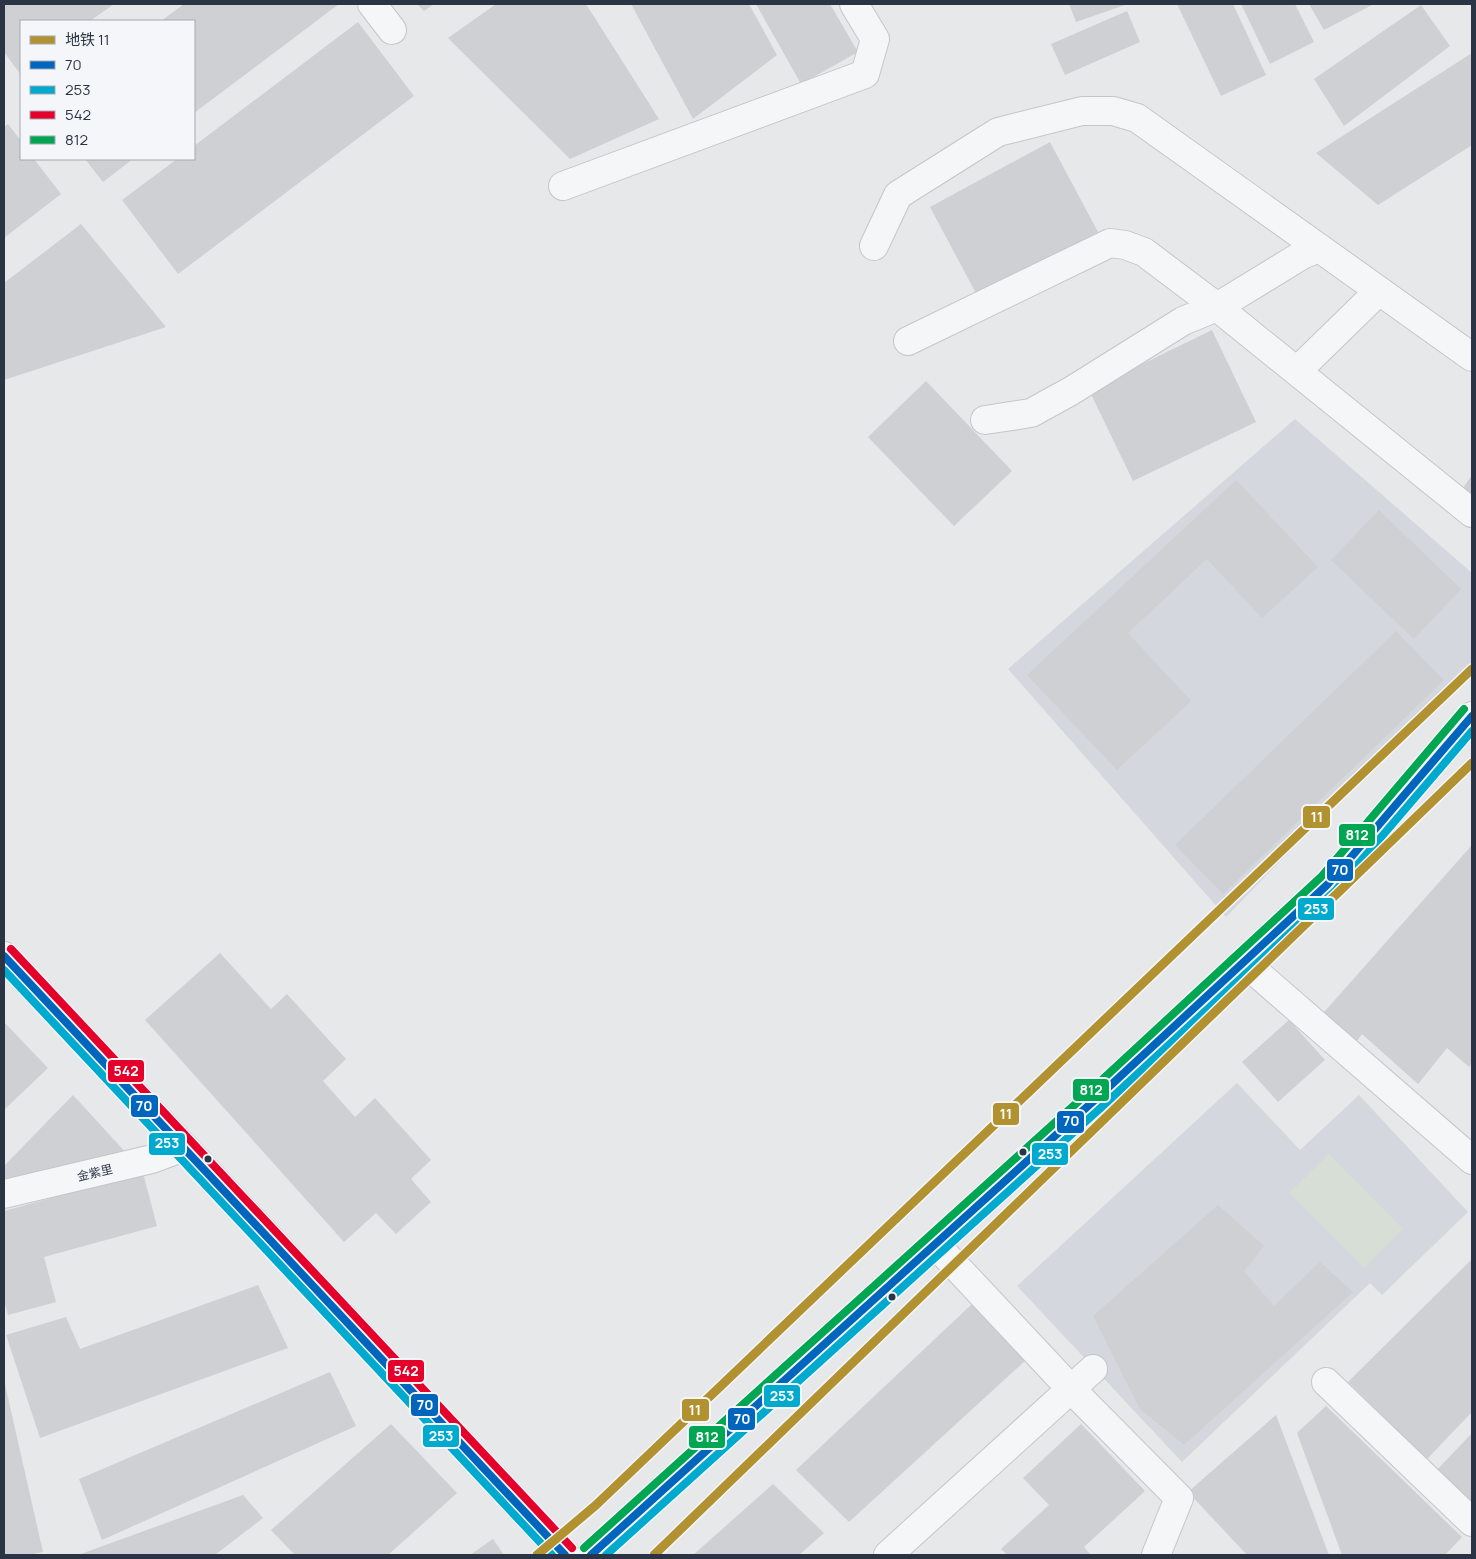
<svg xmlns="http://www.w3.org/2000/svg" width="1476" height="1559" viewBox="0 0 1476 1559" font-family="Manrope,'Noto Sans SC',sans-serif">
<style>
.built{fill:#d4d7dd}
.green{fill:#d6ded6}
.building{fill:#ced0d3}
.lines{fill:none;stroke-linecap:round;stroke-linejoin:round}
.minor-casing{stroke:#c4c6c8;stroke-width:30}
.minor{stroke:#f5f6f7;stroke-width:28}
.bus-1-casing{stroke:#f4f6f9;stroke-width:11}
.bus-2-casing{stroke:#f4f6f9;stroke-width:11}
.bus-3-casing{stroke:#f4f6f9;stroke-width:11}
.bus-4-casing{stroke:#f4f6f9;stroke-width:11}
.bus-1{stroke:#0065bd;stroke-width:8}
.bus-2{stroke:#00a9ce;stroke-width:8}
.bus-3{stroke:#e4002b;stroke-width:8}
.bus-4{stroke:#00a651;stroke-width:8}
.metro-1-casing{stroke:#f4f6f9;stroke-width:12}
.metro-1{stroke:#b29230;stroke-width:9}
.bus-dot{fill:#2b3445;stroke:#f4f6f9;stroke-width:2}
.labels{text-anchor:middle;stroke-width:4.5;stroke-linejoin:round;paint-order:stroke}
.street-label{font-size:12px;fill:#2b3445;stroke:#f4f6f9}
.line-badge{stroke:#f4f6f9;stroke-width:2}
.badge-label{font-size:14px;text-anchor:middle;font-weight:bold;fill:#fff}
</style>
<rect width="100%" height="100%" fill="#e6e8ea"/>
<g class="built">
<polygon points="1295,419 1472,573 1472,663 1226,917 1008,669"/>
<polygon points="1237,1083 1300,1150 1359,1095 1468,1212 1382,1295 1370,1283 1182,1462 1017,1286"/>
</g>
<polygon class="green" points="1329,1154 1403,1229 1364,1268 1289,1193"/>
<g class="building">
<polygon points="4,4 114,4 90,21 21,21 21,75 4,52"/>
<polygon points="184,4 339,4 194,113 194,21 161,21"/>
<polygon points="417,4 434,4 424,11"/>
<polygon points="496,4 586,4 659,119 570,159 448,38"/>
<polygon points="631,4 749,4 777,55 693,119"/>
<polygon points="756,4 830,4 858,52 801,84"/>
<polygon points="1069,4 1128,4 1076,22"/>
<polygon points="1177,4 1233,4 1266,75 1221,96"/>
<polygon points="1241,4 1295,4 1314,42 1270,64"/>
<polygon points="1309,4 1374,4 1324,30"/>
<polygon points="1421,5 1450,46 1344,126 1314,79"/>
<polygon points="1127,11 1140,42 1065,75 1051,44"/>
<polygon points="358,22 414,96 178,274 122,200 177,159 194,159 194,146"/>
<polygon points="1472,53 1472,145 1378,205 1316,153"/>
<polygon points="8,124 21,141 21,159 34,159 61,194 4,238 4,127"/>
<polygon points="1050,142 1098,232 978,297 930,207"/>
<polygon points="85,159 133,159 103,182"/>
<polygon points="81,224 166,327 4,380 4,283"/>
<polygon points="1212,330 1256,422 1133,481 1089,390"/>
<polygon points="926,381 1012,471 954,526 868,437"/>
<polygon points="1472,475 1472,505 1458,495"/>
<polygon points="1236,480 1318,567 1262,618 1207,559 1128,633 1191,701 1117,770 1027,675"/>
<polygon points="1379,510 1461,589 1414,639 1331,560"/>
<polygon points="1396,631 1444,680 1223,894 1175,845"/>
<polygon points="1472,845 1472,1063 1469,1067 1447,1048 1418,1084 1362,1034 1352,1048 1318,1019"/>
<polygon points="220,953 271,1009 287,994 346,1059 323,1081 355,1117 375,1098 431,1160 411,1179 431,1202 396,1234 376,1213 344,1242 145,1020"/>
<polygon points="1289,1020 1325,1060 1278,1102 1242,1062"/>
<polygon points="4,1022 48,1068 4,1110"/>
<polygon points="73,1095 129,1156 4,1182 4,1166"/>
<polygon points="143,1173 157,1226 44,1257 56,1302 8,1315 4,1301 4,1211"/>
<polygon points="1218,1205 1264,1246 1244,1271 1274,1306 1320,1262 1353,1292 1184,1445 1140,1409 1093,1316"/>
<polygon points="1472,1259 1472,1412 1427,1459 1348,1382"/>
<polygon points="258,1285 288,1348 40,1438 6,1335 66,1317 80,1349"/>
<polygon points="973,1303 1026,1360 849,1522 796,1470"/>
<polygon points="330,1372 356,1426 102,1540 79,1479"/>
<polygon points="4,1380 43,1552 28,1555 4,1555"/>
<polygon points="1326,1406 1462,1537 1445,1555 1342,1555 1297,1433"/>
<polygon points="1276,1415 1329,1555 1247,1555 1188,1492"/>
<polygon points="391,1424 457,1493 388,1555 295,1555 271,1530"/>
<polygon points="1081,1424 1145,1491 1084,1547 1091,1555 1007,1555 1001,1549 1049,1505 1023,1478"/>
<polygon points="1472,1433 1472,1506 1436,1471"/>
<polygon points="773,1484 824,1533 799,1555 693,1555"/>
<polygon points="243,1495 263,1518 215,1555 78,1555"/>
<polygon points="493,1539 504,1555 470,1555"/>
</g>
<g class="lines">
<defs>
<g id="minor">
<polyline points="372,4 392,30"/>
<polyline points="563,186 865,74 875,39 854,4"/>
<polyline points="874,246 898,195 998,132 1082,111 1113,111 1137,118 1472,357"/>
<polyline points="908,341 1110,243 1125,245 1144,252 1217,307 1302,255 1319,248"/>
<polyline points="1297,371 1379,291"/>
<polyline points="985,420 1031,413 1071,391 1183,321 1217,307 1472,513"/>
<polyline points="4,956 184,1147 565,1555"/>
<polyline points="1244,962 1472,1160"/>
<polyline points="4,1194 152,1159 184,1147"/>
<polyline points="935,1244 1071,1389 1179,1498 1156,1555"/>
<polyline points="1326,1382 1472,1522"/>
<polyline points="591,1555 1098,1097 1328,884 1472,716"/>
<polyline points="888,1555 1093,1369"/>
</g>
</defs>
<use href="#minor" class="minor-casing"/>
<use href="#minor" class="minor"/>
<defs>
<g id="bus-1">
<polyline points="4,956 565,1555"/>
<polyline points="591,1555 1098,1097 1328,884 1472,716"/>
</g>
<g id="bus-2">
<polyline points="4,970 552,1555"/>
<polyline points="606,1555 1105,1104 1335,891 1472,731"/>
</g>
<polyline id="bus-3" points="11,949 572,1548"/>
<polyline id="bus-4" points="584,1548 1091,1090 1321,877 1464,709"/>
</defs>
<use href="#bus-1" class="bus-1-casing"/>
<use href="#bus-2" class="bus-2-casing"/>
<use href="#bus-3" class="bus-3-casing"/>
<use href="#bus-4" class="bus-4-casing"/>
<use href="#bus-1" class="bus-1"/>
<use href="#bus-2" class="bus-2"/>
<use href="#bus-3" class="bus-3"/>
<use href="#bus-4" class="bus-4"/>
<defs>
<g id="metro-1">
<polyline points="537,1555 596,1505 1472,669"/>
<polyline points="654,1555 1472,763"/>
</g>
</defs>
<use href="#metro-1" class="metro-1-casing"/>
<use href="#metro-1" class="metro-1"/>
</g>
<g class="bus-dot">
<circle cx="1023" cy="1152" r="4.5"/>
<circle cx="208" cy="1159" r="4.5"/>
<circle cx="892" cy="1297" r="4.5"/>
</g>
<g class="labels">
<g class="street-label">
<text transform="translate(95 1173) rotate(-13)" y="4">金紫里</text>
</g>
</g>
<g class="line-badge">
<rect x="1302" y="805" width="29" height="24" rx="5" fill="#b29230"/>
<rect x="1338" y="823" width="38" height="24" rx="5" fill="#00a651"/>
<rect x="1326" y="858" width="28" height="24" rx="5" fill="#0065bd"/>
<rect x="1297" y="897" width="38" height="24" rx="5" fill="#00a9ce"/>
<rect x="107" y="1059" width="38" height="24" rx="5" fill="#e4002b"/>
<rect x="1072" y="1078" width="38" height="24" rx="5" fill="#00a651"/>
<rect x="130" y="1094" width="29" height="24" rx="5" fill="#0065bd"/>
<rect x="992" y="1102" width="28" height="24" rx="5" fill="#b29230"/>
<rect x="1056" y="1110" width="29" height="24" rx="5" fill="#0065bd"/>
<rect x="148" y="1132" width="38" height="24" rx="5" fill="#00a9ce"/>
<rect x="1031" y="1142" width="38" height="24" rx="5" fill="#00a9ce"/>
<rect x="387" y="1359" width="38" height="24" rx="5" fill="#e4002b"/>
<rect x="763" y="1384" width="38" height="24" rx="5" fill="#00a9ce"/>
<rect x="410" y="1393" width="29" height="24" rx="5" fill="#0065bd"/>
<rect x="681" y="1398" width="29" height="24" rx="5" fill="#b29230"/>
<rect x="727" y="1407" width="29" height="24" rx="5" fill="#0065bd"/>
<rect x="422" y="1424" width="38" height="24" rx="5" fill="#00a9ce"/>
<rect x="688" y="1425" width="38" height="24" rx="5" fill="#00a651"/>
</g>
<g class="badge-label">
<text x="1317" y="822">11</text>
<text x="1357" y="840">812</text>
<text x="1340" y="875">70</text>
<text x="1316" y="914">253</text>
<text x="126" y="1076">542</text>
<text x="1091" y="1095">812</text>
<text x="144" y="1111">70</text>
<text x="1006" y="1119">11</text>
<text x="1071" y="1126">70</text>
<text x="167" y="1148">253</text>
<text x="1050" y="1159">253</text>
<text x="406" y="1376">542</text>
<text x="782" y="1401">253</text>
<text x="425" y="1410">70</text>
<text x="695" y="1415">11</text>
<text x="742" y="1424">70</text>
<text x="441" y="1441">253</text>
<text x="707" y="1442">812</text>
</g>
<rect width="1476" height="1559" fill="none" stroke="#2b3445" stroke-width="10"/>
<rect x="20" y="20" width="175" height="140" fill="#f4f6f9" stroke="#a4a8b1"/>
<rect x="30" y="36" width="25" height="8" fill="#b29230" stroke="#a4a8b1"/>
<text x="65" y="45" font-size="15" fill="#2b3445">地铁 11</text>
<rect x="30" y="61" width="25" height="8" fill="#0065bd" stroke="#a4a8b1"/>
<text x="65" y="70" font-size="15" fill="#2b3445">70</text>
<rect x="30" y="86" width="25" height="8" fill="#00a9ce" stroke="#a4a8b1"/>
<text x="65" y="95" font-size="15" fill="#2b3445">253</text>
<rect x="30" y="111" width="25" height="8" fill="#e4002b" stroke="#a4a8b1"/>
<text x="65" y="120" font-size="15" fill="#2b3445">542</text>
<rect x="30" y="136" width="25" height="8" fill="#00a651" stroke="#a4a8b1"/>
<text x="65" y="145" font-size="15" fill="#2b3445">812</text>
</svg>
